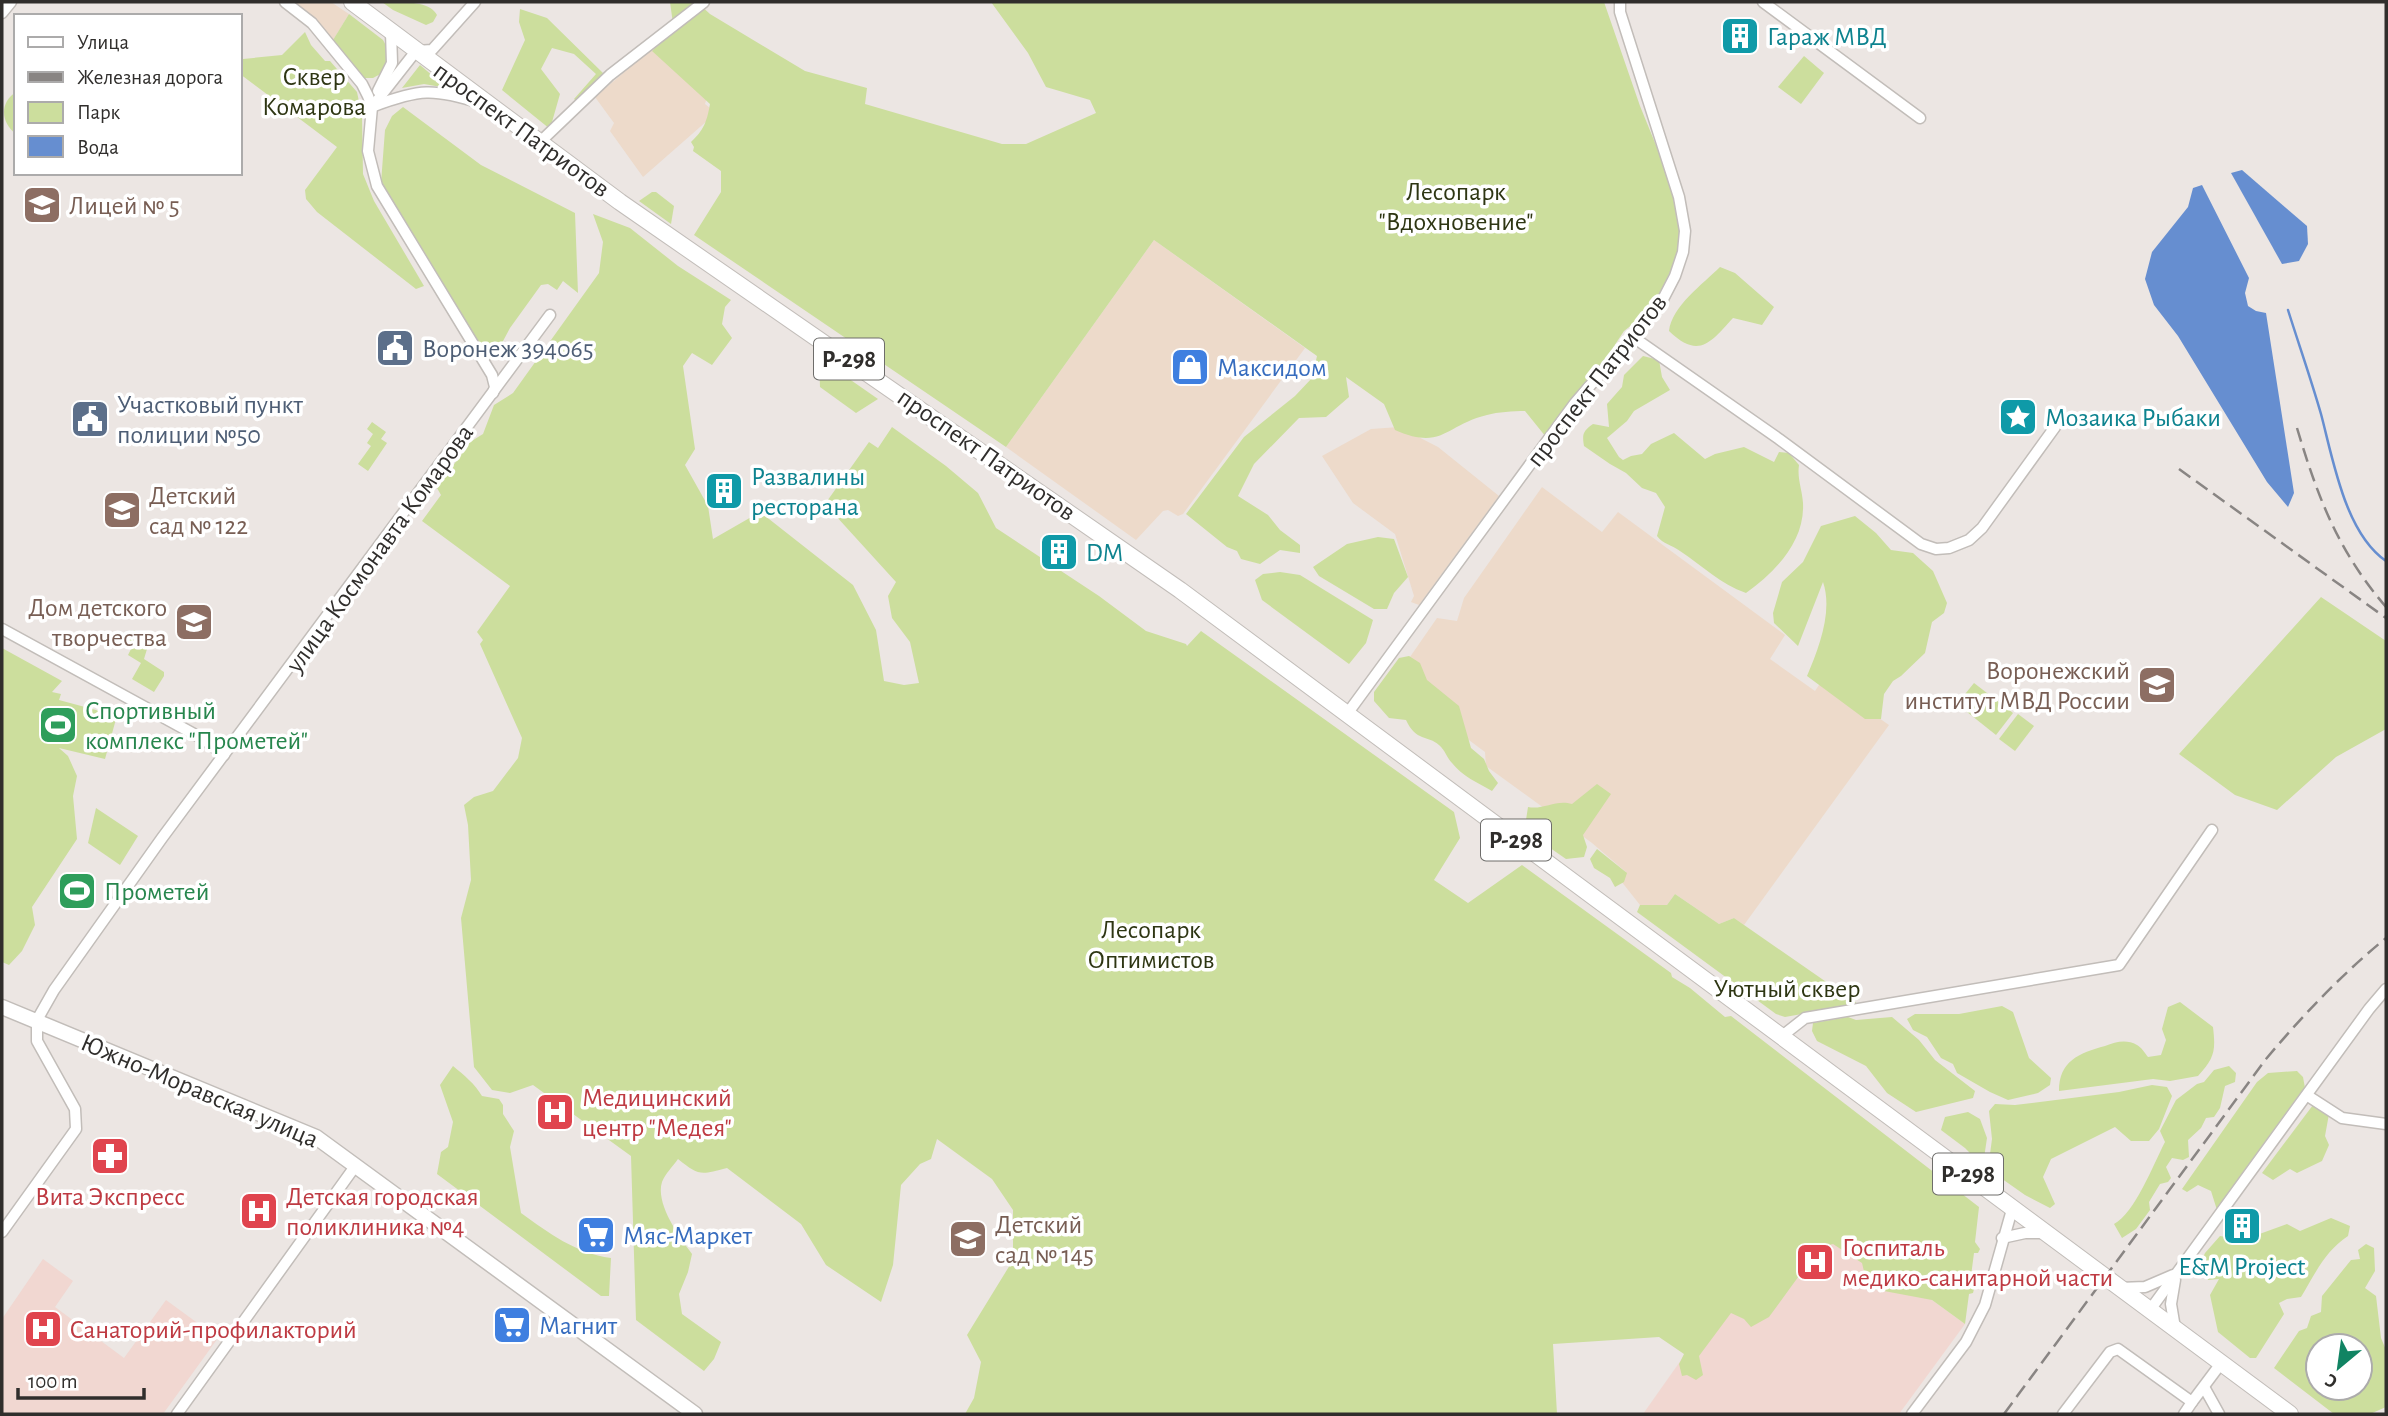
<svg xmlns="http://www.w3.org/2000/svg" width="2388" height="1416" viewBox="0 0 2388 1416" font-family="'Alegreya Sans',sans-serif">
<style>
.commercial{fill:#eddaca}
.medical{fill:#f1d7d1}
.green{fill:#ccde9d;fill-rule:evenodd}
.water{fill:#668ed0}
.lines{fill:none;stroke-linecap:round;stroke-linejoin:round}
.stream{stroke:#668ed0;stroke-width:2.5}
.minor-casing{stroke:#c2bdb9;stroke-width:13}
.major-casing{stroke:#c2bdb9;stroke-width:17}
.highway-casing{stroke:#c2bdb9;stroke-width:18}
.minor{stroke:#fff;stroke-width:10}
.major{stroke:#fff;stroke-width:14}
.highway{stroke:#fff;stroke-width:16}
.rail{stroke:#898583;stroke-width:2.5;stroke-dasharray:14 7;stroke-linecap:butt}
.labels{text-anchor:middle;stroke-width:7;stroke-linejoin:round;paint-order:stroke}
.shield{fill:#fff;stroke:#6e6d6b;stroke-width:2}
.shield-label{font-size:24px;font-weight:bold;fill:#302e2c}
.culture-label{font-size:26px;fill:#0d838f;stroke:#fff;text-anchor:start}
.park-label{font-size:26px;fill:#2e3613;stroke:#fff}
.street-label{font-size:26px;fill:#302e2c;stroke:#fff}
.education-label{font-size:26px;fill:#785e54;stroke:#fff;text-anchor:start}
.service-label{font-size:26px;fill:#4e5e75;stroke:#fff;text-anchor:start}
.shop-label{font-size:26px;fill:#366cbe;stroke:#fff;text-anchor:start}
.leisure-label{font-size:26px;fill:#27864d;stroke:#fff;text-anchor:start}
.health-label{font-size:26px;fill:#be3a42;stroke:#fff;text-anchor:start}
</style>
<rect width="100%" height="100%" fill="#ece6e3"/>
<g class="commercial">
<polygon points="289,2 331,2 349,14 333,40 318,24"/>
<polygon points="655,46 707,97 705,104 716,113 643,177 610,131 614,123 595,97"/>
<polygon points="1154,240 1305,348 1183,514 1178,516 1168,510 1163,511 1136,540 1006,447"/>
<polygon points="1399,427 1438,447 1499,496 1419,605 1411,602 1414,596 1395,534 1353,503 1322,456 1371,429"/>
<polygon points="1542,487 1602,532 1618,512 1785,635 1770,659 1815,691 1823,679 1889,725 1744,925 1734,918 1719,924 1675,894 1667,905 1640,905 1621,881 1626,872 1592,843 1486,766 1485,752 1450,726 1403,667 1437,618 1457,621 1464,598"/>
</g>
<g class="medical">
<polygon points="1794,1200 1965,1324 1899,1414 1643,1414"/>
<polygon points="43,1259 73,1281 55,1307 124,1358 166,1300 218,1338 163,1414 2,1414 2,1319"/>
</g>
<g class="green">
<path d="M382,2c17,0 48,-2 55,13l-4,7 -7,3 -33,-15z"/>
<path d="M670,2h27l13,12 95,57 62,17 -2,16 137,40h24l70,-31 -6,-13 -44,-13 -18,-34 -37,-51h613l36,104 31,76 9,39 -2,34 -17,36 -24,30 -13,10 -27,41 -51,65 -21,-26c-12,0 -27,1 -38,4 -42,10 -44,36 -92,15l-11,-26 -38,-27 3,20 -23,20 -27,1 -45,46 -16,32 30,19 12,15 20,15v8l-20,-3 -20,14 -19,-5 -4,-8 -10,-4 -41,-33 58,-77 51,-41 17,-18 5,-22 -163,-116 -148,207 -312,-212 27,-43v-21l-28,-20 1,-4 -3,-5c13,-12 16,-21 19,-38l-58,-53 22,-20z"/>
<polygon points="520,9 547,18 604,74 578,102 574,99 596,74 574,54 552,48 541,69 560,94 550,129 502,90 525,40 519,22"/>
<polygon points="349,14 383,40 391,55 386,71 373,78 361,78 333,40"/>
<polygon points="305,32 311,45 325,61 330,61 357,92 362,116 363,174 374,201 424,286 416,289 317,212 306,199 305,190 337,147 240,74 240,63 243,59 282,55"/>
<polygon points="1804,56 1824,73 1801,104 1778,87"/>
<polygon points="420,65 447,88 424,84 402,88"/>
<path d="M16,92v42c-16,-12 -16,-32 0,-42z"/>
<polygon points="403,107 481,165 575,213 578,293 563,281 557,290 548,284 541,285 510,328 495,356 485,363 381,183 385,130 392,116"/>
<polygon points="652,192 656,192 674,206 671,224 639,201"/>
<path d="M593,214l37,14 48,38 53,34 -6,7 -3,17 10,14 -20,27 -20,-12 -9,13 12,83 -10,16 23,41 5,33 47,-27 93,73 23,45 8,51 20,4 15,-2 -9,-41 -18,-24 -4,-22 8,-14 -71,-78 44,-62 9,6 14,-21 54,39 32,27 18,35 103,68 47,35 40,13 1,2 14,-15 253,181 6,26 -26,42 34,23 54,-38 149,108 1,4 18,11 35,29 6,-1 248,191 -4,35 5,7 -2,4h-4l-3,23 6,1 -4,16 -4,1 -4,30 -33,-24 -64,-12 -6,-25 -29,-19 -13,3 -51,70 -18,10 -7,-8 -13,-6 -32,43 4,19 -7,5 -9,-5 -5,1 -3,-12 5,-10 -25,-17 -106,7 4,70h-592l9,-16 7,-36 -14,-27 46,-75v-50l-21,-31 -55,-40 -6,20 -11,5 -19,21 -8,80 -12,37 -55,-37 -25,-41 -74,-56c-27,7 -28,8 -49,-9 -5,7 -13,15 -16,23 -7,22 18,56 30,72l-4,18 -9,22 3,20 39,28 -7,17 -10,12 -68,-51 -5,-164 -98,-71 -23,8 -18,-3 -18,-23 -13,-149 10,-38 -3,-55 -4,-20 10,-8 19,-6 25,-33 4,-20 -42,-94 3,-4 -6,-8 33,-46 -88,-65 19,-26 -4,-7 33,-46 13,-8 11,-29 19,-12 86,-120 4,-31z"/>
<path d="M1720,267l15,6 39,34 -12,18 -29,-7c-22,24 -34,42 -64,13 3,-25 34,-47 51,-64z"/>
<path d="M1643,356l16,4 3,17 8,13 -36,21 -7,10 -20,17 12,19 4,3 8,-4 11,-2 9,-10 23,-11 31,26 10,-5 29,-7 30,15 5,-10 10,1 10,12c-2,14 3,24 4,38 2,39 -28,69 -57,90 -26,-9 -43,-27 -66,-42 -8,-6 -17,-7 -23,-15l8,-29 -9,-14 -14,-5 -16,-15 -16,-9 -26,-18c-2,-12 -1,-15 9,-22l16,3 -2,-23 15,-17 2,-12z"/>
<polygon points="819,358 878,399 856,413 820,387"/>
<polygon points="372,422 386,432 381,439 387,443 368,471 358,464 371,446 367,443 373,434 367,429"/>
<path d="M1855,516l21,17 15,17 22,3 20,18 14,32 -3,10 -12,9 -7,31 -24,23 -8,5 -9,13 -3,25h-16l-58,-43c12,-28 26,-65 16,-94l-25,64 -24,-23 -1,-10 9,-31 21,-20 18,-36z"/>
<polygon points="1378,537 1394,539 1408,577 1394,593 1387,609 1374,609 1319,576 1313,567 1347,544"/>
<polygon points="1280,572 1300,575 1373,620 1366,643 1349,664 1262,600 1255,580 1263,574"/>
<polygon points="2321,597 2386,641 2386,729 2336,757 2277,810 2235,795 2179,754"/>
<polygon points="134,630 150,639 144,659 164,672 164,676 154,692 132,679 141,663 128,655 131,649 125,645"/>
<polygon points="2,648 62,681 52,692 61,694 59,700 96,710 116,719 105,759 59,748 68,756 77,776 73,796 77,839 32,907 35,925 22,951 9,965 2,962"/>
<path d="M1409,656l11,7 7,17 32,26 12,42 13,11 5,12 9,12 -6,8c-14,-8 -30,-15 -40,-28 -5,-5 -7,-13 -13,-18 -11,-10 -23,-3 -33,-25l-17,-2 -15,-17v-9l25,-34z"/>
<polygon points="1974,683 2013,713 1996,735 1957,704"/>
<polygon points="2018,714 2034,726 2015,751 1999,739"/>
<path d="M1597,784l14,10 -28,41 4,12 -3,10 -18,2 -23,-16 -17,-23 2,-13c16,3 28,-8 44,-3z"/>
<polygon points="96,808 138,836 120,865 88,843"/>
<polygon points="1597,849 1627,873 1624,882 1615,887 1610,878 1594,868 1590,859"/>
<polygon points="1675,894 1719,924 1734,918 1858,1004 1785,1017 1776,1014 1637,912 1640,905 1667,905"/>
<path d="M2180,1002l33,25c3,25 1,31 -15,49l-28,5 -17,-2 -94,12c0,-30 20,-38 46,-45 11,-4 21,-7 32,-1 4,2 8,8 11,12l13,-2 5,-15 -4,-11 6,-22z"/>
<polygon points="2002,1006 2013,1012 2029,1058 2051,1078 2050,1085 2038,1093 2008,1100 1990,1092 1957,1073 1953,1064 1941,1058 1927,1037 1913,1030 1907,1019 1915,1014 1959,1014"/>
<polygon points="1848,1017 1856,1020 1892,1017 1919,1040 1935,1060 1975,1091 1973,1098 1916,1112 1887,1093 1866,1066 1817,1041 1812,1031 1813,1023"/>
<path d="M453,1066c11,9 22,18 29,30l17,3 4,6v9l11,17 -4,16 11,66c28,20 54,40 90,45l-2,38h-8l-164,-122 4,-22 7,-5 5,-25 -13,-37z"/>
<path d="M2229,1066l7,7 -1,9 -10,4 -5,22 -6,9 -8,1 -5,10 -13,12 1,17 -6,3 -11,-2 -6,9 5,11 -3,4 -8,2 -11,18 1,8 -14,19 -14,9 -8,-14c21,-11 39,-59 51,-82l-5,-11 16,-31 21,-16 7,-2 10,-12z"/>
<polygon points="2297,1071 2303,1077 2305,1088 2217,1210 2211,1191 2198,1185 2187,1192 2182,1189 2257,1082 2268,1073"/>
<polygon points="2152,1085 2167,1087 2172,1096 2159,1129 2149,1141 2131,1141 2115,1127 2051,1159 2043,1177 2055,1204 2050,1208 2025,1195 1988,1169 1992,1139 1989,1111 1995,1104 2015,1105 2119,1092"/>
<polygon points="2313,1105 2329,1114 2325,1136 2329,1145 2322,1161 2297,1173 2290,1169 2273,1180 2262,1173"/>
<polygon points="1968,1112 1980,1119 1987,1138 1984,1158 1978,1161 1965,1148 1941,1130 1945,1117"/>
<path d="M2331,1218l19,8 -2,10c-23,15 -33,38 -47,61l-14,2 -8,4 5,11 -28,44h-6l-32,-26 -8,-37 9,-16 -11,1 -7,-18 4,-9 15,-17 23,4 44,-16 13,7z"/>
<path d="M2366,1244l8,4 1,23 -10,17 11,8 5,42 5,12v57l-16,7h-36l-60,-46 25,-37 8,-3 4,-12 10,-4 1,-16 29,-36 9,-1 -2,-9zM2360,1346v42h-42v-42z"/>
</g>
<g class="water">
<polygon points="2242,170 2307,226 2308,244 2299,261 2282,264 2231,173"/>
<polygon points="2202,185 2249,278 2245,293 2248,306 2256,311 2266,313 2294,493 2288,507 2267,482 2178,336 2154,305 2145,279 2152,252 2188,207 2193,188"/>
</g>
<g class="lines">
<path class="stream" d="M2288,310c11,35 23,69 33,104 12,45 24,119 65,147"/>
<defs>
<g id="minor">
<polyline points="285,2 312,23 362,84 368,96 372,107 368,151 377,186 492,375 495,387 493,393"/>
<polyline points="1763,2 1920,118"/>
<polyline points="2,13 11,2"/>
<polyline points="378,91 392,63 391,32"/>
<path d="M374,106c45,-17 60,-18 106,-3"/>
<polyline points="372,107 416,51 432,50 475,2"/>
<polyline points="540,142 610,75 704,2"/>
<polyline points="1633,337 1779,439 1921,544 1936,549 1949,548 1969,540 1982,528 2055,427"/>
<polyline points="2,629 203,739 224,755"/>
<polyline points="1347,714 1575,403 1660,305 1675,276 1683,252 1685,231 1679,197 1620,12 1620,2"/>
<polyline points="1782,1036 1805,1018 2119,965 2212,830"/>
<polyline points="2308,1096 2342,1118 2386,1124"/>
<polyline points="2,1232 76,1129 75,1109 37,1041 37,1020 54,990 162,838 550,315"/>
<polyline points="2002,1238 2025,1233 2044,1233"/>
<polyline points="2175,1280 2171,1304 2175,1328"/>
<polyline points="2120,1288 2145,1287 2173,1275"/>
<polyline points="2150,1310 2369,1009 2386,989"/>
<polyline points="2204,1387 2219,1414"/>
<polyline points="177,1414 356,1165"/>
<polyline points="1912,1414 1966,1342 1985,1305 2013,1206"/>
<polyline points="2063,1414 2110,1352 2118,1349 2192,1402 2222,1362"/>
<polyline points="2184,1414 2192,1402"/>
</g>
<polyline id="major" points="2,1007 316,1137 695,1414"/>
<polyline id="highway" points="352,2 620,202 1180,590 2290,1414"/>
</defs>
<use href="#minor" class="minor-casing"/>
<use href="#major" class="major-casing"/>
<use href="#highway" class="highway-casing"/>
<use href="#minor" class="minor"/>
<use href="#major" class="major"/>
<use href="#highway" class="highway"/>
<g class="rail">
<path d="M2297,428c21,70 41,123 89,179"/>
<polyline points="2179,469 2386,618"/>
<path d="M2004,1414l262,-355c37,-44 75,-84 120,-121"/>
</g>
</g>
<defs>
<symbol id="building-square" viewBox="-11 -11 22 22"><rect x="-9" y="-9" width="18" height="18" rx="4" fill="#0f9aa8" stroke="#fff"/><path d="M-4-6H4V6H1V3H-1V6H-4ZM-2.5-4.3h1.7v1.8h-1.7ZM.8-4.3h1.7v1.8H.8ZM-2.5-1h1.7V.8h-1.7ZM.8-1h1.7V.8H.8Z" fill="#fff"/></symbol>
<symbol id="school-square" viewBox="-11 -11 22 22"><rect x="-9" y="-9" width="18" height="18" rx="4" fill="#8d6e63" stroke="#fff"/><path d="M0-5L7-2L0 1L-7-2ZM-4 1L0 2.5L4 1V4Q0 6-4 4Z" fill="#fff"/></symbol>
<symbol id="civic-square" viewBox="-11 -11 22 22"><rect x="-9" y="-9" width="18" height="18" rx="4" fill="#5c6f8a" stroke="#fff"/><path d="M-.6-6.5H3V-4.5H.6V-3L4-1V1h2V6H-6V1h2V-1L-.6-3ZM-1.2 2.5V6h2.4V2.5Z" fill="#fff"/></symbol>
<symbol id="shop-square" viewBox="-11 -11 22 22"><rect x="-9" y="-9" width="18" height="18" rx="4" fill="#3f7fe0" stroke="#fff"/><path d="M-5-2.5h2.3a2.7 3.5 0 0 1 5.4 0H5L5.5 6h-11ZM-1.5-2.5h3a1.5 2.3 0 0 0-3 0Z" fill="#fff"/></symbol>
<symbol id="sight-square" viewBox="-11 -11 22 22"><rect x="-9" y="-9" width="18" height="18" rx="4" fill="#0f9aa8" stroke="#fff"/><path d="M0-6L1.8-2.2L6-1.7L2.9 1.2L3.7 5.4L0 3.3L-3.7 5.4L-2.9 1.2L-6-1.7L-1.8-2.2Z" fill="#fff"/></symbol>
<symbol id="university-square" viewBox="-11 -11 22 22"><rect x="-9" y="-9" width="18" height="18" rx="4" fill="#8d6e63" stroke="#fff"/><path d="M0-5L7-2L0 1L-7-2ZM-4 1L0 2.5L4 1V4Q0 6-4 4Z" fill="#fff"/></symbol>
<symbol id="stadium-square" viewBox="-11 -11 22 22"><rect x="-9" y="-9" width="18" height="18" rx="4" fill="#2e9e5b" stroke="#fff"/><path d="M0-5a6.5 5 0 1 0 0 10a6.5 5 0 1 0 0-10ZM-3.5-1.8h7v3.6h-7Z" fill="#fff"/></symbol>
<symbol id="hospital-square" viewBox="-11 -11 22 22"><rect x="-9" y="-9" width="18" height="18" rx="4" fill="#e0444e" stroke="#fff"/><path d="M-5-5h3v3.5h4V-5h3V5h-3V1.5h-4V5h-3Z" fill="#fff"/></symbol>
<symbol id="pharmacy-square" viewBox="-11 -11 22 22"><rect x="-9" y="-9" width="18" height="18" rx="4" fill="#e0444e" stroke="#fff"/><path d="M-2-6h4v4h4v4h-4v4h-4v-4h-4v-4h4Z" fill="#fff"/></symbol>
<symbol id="supermarket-square" viewBox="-11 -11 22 22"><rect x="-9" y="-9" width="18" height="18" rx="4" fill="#3f7fe0" stroke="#fff"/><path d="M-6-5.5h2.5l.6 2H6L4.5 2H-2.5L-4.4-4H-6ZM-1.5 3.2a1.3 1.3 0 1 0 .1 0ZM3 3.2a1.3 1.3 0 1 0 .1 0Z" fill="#fff"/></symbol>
</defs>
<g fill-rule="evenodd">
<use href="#building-square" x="1718" y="14" width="44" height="44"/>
<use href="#school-square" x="20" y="183" width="44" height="44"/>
<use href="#civic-square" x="373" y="326" width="44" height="44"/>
<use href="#shop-square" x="1168" y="345" width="44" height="44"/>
<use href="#sight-square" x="1996" y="395" width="44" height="44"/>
<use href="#civic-square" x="68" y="397" width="44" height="44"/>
<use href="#building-square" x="702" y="469" width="44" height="44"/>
<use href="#school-square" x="100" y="488" width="44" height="44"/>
<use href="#building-square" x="1037" y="530" width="44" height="44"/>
<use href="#school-square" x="172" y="600" width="44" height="44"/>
<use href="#university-square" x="2135" y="663" width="44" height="44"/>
<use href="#stadium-square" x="36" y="703" width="44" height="44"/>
<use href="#stadium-square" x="55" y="869" width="44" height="44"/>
<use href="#hospital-square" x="533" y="1090" width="44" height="44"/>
<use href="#pharmacy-square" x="88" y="1134" width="44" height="44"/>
<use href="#hospital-square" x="237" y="1189" width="44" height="44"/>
<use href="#building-square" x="2220" y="1204" width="44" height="44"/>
<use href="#supermarket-square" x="574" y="1213" width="44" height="44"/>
<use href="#school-square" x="946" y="1217" width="44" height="44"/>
<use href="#hospital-square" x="1793" y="1240" width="44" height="44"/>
<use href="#supermarket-square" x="490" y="1303" width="44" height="44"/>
<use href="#hospital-square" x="21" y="1307" width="44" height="44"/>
</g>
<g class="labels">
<g class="shield">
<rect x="814" y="338.5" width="70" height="41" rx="5"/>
<rect x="1481" y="819.5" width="70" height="41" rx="5"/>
<rect x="1933" y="1153.5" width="70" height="41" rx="5"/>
</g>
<g class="shield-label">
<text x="849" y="367">Р-298</text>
<text x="1516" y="848">Р-298</text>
<text x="1968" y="1182">Р-298</text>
</g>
<g class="culture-label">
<text x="1767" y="45">Гараж МВД</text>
<text x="2045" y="426">Мозаика Рыбаки</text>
<text x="751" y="485">Развалины<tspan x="751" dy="30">ресторана</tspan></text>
<text x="1086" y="561">DM</text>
<text x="2242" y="1275" text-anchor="middle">E&amp;M Project</text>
</g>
<g class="park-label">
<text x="314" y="85">Сквер<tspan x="314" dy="30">Комарова</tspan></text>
<text x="1456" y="200">Лесопарк<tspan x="1456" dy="30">"Вдохновение"</tspan></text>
<text x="1151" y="938">Лесопарк<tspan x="1151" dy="30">Оптимистов</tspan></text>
<text x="1787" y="997">Уютный сквер</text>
</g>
<g class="street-label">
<text transform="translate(522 129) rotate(36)" y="9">проспект Патриотов</text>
<text transform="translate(1596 380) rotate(-52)" y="9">проспект Патриотов</text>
<text transform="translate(987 454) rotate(35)" y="9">проспект Патриотов</text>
<text transform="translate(379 548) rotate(-54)" y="9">улица Космонавта Комарова</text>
<text transform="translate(200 1090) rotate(23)" y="9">Южно-Моравская улица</text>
</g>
<g class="education-label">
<text x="69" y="214">Лицей № 5</text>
<text x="149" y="504">Детский<tspan x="149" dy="30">сад № 122</tspan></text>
<text x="167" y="616" text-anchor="end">Дом детского<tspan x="167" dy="30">творчества</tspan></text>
<text x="2130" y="679" text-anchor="end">Воронежский<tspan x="2130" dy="30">институт МВД России</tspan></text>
<text x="995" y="1233">Детский<tspan x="995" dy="30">сад № 145</tspan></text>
</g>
<g class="service-label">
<text x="422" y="357">Воронеж 394065</text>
<text x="117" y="413">Участковый пункт<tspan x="117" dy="30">полиции №50</tspan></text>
</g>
<g class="shop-label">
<text x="1217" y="376">Максидом</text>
<text x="623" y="1244">Мяс-Маркет</text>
<text x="539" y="1334">Магнит</text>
</g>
<g class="leisure-label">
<text x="85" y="719">Спортивный<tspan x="85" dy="30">комплекс "Прометей"</tspan></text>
<text x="104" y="900">Прометей</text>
</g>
<g class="health-label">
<text x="582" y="1106">Медицинский<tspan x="582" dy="30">центр "Медея"</tspan></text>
<text x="110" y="1205" text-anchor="middle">Вита Экспресс</text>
<text x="286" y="1205">Детская городская<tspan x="286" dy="30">поликлиника №4</tspan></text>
<text x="1842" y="1256">Госпиталь<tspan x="1842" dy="30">медико-санитарной части</tspan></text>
<text x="70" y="1338">Cанаторий-профилакторий</text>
</g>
</g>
<rect width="2388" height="1416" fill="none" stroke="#302e2c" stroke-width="7"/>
<rect x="14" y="14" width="228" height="161" fill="#ffffff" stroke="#acabab" stroke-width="2"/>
<rect x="28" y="37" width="35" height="10" fill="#ffffff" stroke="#acabab" stroke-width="2"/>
<text x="77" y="49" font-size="21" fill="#302e2c">Улица</text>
<rect x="28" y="72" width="35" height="10" fill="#898583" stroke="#acabab" stroke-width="2"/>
<text x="77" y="84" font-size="21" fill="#302e2c">Железная дорога</text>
<rect x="28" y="102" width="35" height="21" fill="#ccde9d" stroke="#acabab" stroke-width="2"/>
<text x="77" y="119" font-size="21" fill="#302e2c">Парк</text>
<rect x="28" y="136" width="35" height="21" fill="#668ed0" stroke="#acabab" stroke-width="2"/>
<text x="77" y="154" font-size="21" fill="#302e2c">Вода</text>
<g transform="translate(2339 1367) rotate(209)"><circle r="33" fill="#ffffff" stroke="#acabab" stroke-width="2"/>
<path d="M0-5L12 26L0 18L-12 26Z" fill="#118463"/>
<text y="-10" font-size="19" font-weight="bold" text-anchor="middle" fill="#302e2c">С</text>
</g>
<path d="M18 1388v10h126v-10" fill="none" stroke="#302e2c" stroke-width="3.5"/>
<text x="28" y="1388" font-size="21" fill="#302e2c" stroke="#ffffff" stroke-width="5" paint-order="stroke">100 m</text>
</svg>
